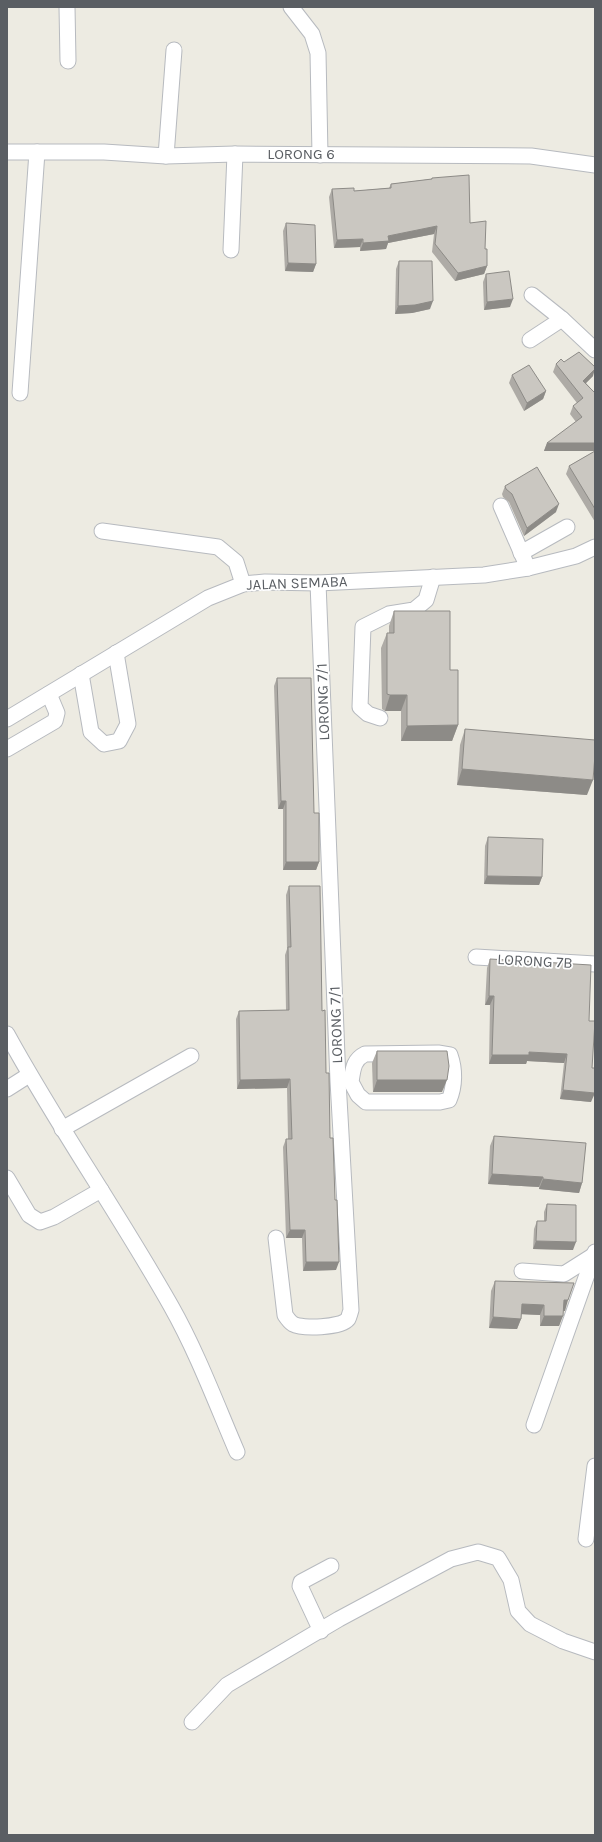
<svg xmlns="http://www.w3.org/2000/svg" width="602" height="1842" viewBox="0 0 602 1842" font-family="Karla,sans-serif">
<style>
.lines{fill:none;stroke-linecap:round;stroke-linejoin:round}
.minor-casing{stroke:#b7babf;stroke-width:17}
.minor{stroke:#fff;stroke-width:15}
.wall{fill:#aeaba6}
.shaded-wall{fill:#8d8b87}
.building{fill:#cac7c1;stroke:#8d8b87}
.labels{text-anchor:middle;stroke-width:3.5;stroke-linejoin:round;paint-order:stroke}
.street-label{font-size:15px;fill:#5a5e63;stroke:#fff}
</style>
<rect width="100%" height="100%" fill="#edebe2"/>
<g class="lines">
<defs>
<g id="minor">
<polyline points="67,7 68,61"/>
<polyline points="291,7 312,34 318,53 320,155"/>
<polyline points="7,152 104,152 166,156 235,154 531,156 595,165"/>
<polyline points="166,156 174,50"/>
<polyline points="231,250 235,154"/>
<polyline points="532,295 562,319 595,350"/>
<polyline points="530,340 562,319"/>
<polyline points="20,393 37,152"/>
<polyline points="501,506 528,568"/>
<polyline points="102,531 218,547 236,562 243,584"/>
<polyline points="521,553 567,527"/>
<polyline points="81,674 91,732 104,744 119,741 128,724 116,653"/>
<polyline points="380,718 368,714 360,707 363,627 389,614 414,610 426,600 433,577"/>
<polyline points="7,719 208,598 243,584 265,582 318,583 484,575 528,568 576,556 595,547"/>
<polyline points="7,749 55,721 57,713 49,694"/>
<polyline points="476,957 595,964"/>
<path d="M7,1034c51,93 112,180 164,272 26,46 45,97 66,146"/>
<path d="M438,1053l12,2c5,14 5,31 -1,45l-9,2h-74l-8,-7 -7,-13c2,-12 2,-22 14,-28z"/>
<polyline points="7,1089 29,1075"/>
<polyline points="62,1129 191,1056"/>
<polyline points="7,1178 29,1215 40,1222 54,1217 101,1190"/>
<path d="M276,1238l9,77c2,3 5,7 8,9 9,5 48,4 55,-5 1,-2 2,-6 3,-9l-13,-229 -20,-498"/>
<polyline points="522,1271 564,1274 594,1255"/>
<polyline points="534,1425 595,1252"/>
<polyline points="586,1539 595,1466"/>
<polyline points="321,1631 300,1586 301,1582 331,1566"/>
<polyline points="192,1722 227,1685 339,1619 451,1559 478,1552 498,1558 511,1580 518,1611 530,1624 563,1641 595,1652"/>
</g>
</defs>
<use href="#minor" class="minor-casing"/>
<use href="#minor" class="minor"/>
</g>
<g class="wall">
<polygon points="432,178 470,223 485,249 487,266 484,274 455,281 432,252 434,234 388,243 386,249 360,251 360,247 334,248 329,197 332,189 354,191 389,188 391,184 431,179"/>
<polygon points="286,223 316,264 313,272 285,271 283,231"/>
<polygon points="399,261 430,309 412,313 395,314 396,269"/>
<polygon points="486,274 510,307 484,310 483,282"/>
<polygon points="556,364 593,376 586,383 595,393 595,522 566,474 569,466 595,451 544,451 547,443 576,422 570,414 573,406 577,403 553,372"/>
<polygon points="512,375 546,391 543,399 524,411 509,383"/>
<polygon points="505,486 556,512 524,536 509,502 503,497 502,494"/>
<polygon points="394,611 450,670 458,725 452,741 401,741 401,711 385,711 382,709 381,648 387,633 389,633 389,626"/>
<polygon points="277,678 314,813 319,862 316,870 283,870 283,809 278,809 274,686"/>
<polygon points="465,729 587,795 457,785 460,745"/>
<polygon points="488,837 542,877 539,885 484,884 485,846"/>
<polygon points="289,886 322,1011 330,1138 336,1270 303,1271 302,1238 286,1238 283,1147 286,1139 288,1139 287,1088 237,1089 236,1019 239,1011 286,1010 285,955 287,949 286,895"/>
<polygon points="490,959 589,1021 592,1068 591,1102 560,1099 564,1063 527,1061 526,1064 489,1064 490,1005 485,1005 487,968"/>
<polygon points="377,1051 442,1092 373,1092 372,1063"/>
<polygon points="494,1136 582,1183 579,1193 539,1189 539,1187 488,1184 490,1146"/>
<polygon points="547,1204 573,1250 533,1249 534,1229 537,1221 544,1221 544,1212"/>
<polygon points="495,1281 565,1311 563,1311 559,1326 540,1326 540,1315 521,1314 521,1319 517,1329 489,1328 491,1291"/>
</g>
<g class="shaded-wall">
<polygon points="437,226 434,234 388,243 386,249 360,251 363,243 388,236"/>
<polygon points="363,239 360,247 334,248 337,240"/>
<polygon points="288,263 316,264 313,272 285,271"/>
<polygon points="487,266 484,274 455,281 458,273"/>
<polygon points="513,299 510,307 484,310 487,302"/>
<polygon points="433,301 430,309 412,313 395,314 398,306"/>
<polygon points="595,369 593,376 580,389 583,381"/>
<polygon points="546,391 543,399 524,411 527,403"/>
<polygon points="547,443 595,443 595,451 544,451"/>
<polygon points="559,504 556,512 524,536 527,528"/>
<polygon points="390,695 407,695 401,711 385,711"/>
<polygon points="458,725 452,741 401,741 407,726"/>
<polygon points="462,769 593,780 587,795 457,785"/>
<polygon points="281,801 286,801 283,809 278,809"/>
<polygon points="286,862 319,862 316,870 283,870"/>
<polygon points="487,876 542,877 539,885 484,884"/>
<polygon points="489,996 494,996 490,1005 485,1005"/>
<polygon points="529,1052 567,1054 564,1063 527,1061 526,1064 489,1064 492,1055"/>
<polygon points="290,1079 287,1088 237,1089 240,1080"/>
<polygon points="377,1080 447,1080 442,1092 373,1092"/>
<polygon points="563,1090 595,1093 591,1102 560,1099"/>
<polygon points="492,1174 543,1177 539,1187 488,1184"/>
<polygon points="543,1179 582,1183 579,1193 539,1189"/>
<polygon points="290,1230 305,1230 302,1238 286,1238"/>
<polygon points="536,1241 576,1242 573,1250 533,1249"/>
<polygon points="306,1262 339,1262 336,1270 303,1271"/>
<polygon points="564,1300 568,1300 565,1311 560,1311"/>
<polygon points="522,1304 544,1305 540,1315 518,1314"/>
<polygon points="544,1316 563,1316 559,1326 540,1326"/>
<polygon points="493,1317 521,1319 517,1329 489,1328"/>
</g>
<g class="building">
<polygon points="469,175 470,223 486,221 485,249 487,249 487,266 458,273 435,244 437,226 388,236 389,241 363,243 363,239 337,240 332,189 354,188 354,191 391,188 391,184 432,179 432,178"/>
<polygon points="286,223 315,225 316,264 288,263"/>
<polygon points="399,261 432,261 433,301 415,305 398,306"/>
<polygon points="509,271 513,299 487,302 486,274"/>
<polygon points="579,352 595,367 595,369 583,381 595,393 595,443 547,443 582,417 573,406 583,398 556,364 561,359 564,362"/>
<polygon points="529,365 546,391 527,403 512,375"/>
<polygon points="595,451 595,509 569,466"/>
<polygon points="537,467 559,504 527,528 512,494 506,489 505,486"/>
<polygon points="394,611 450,611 450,670 458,670 458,725 407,726 407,695 390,695 387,694 387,633 394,633"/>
<polygon points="277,678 311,678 314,813 319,813 319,862 286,862 286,801 281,801"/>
<polygon points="465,729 595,740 595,755 593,780 462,769"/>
<polygon points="488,837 543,839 542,877 487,876"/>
<polygon points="289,886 320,886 322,1011 325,1010 326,1073 329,1073 330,1138 333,1138 335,1200 337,1200 339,1262 306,1262 305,1230 290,1230 286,1139 292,1139 290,1079 240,1080 239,1011 289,1010 288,947 291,947"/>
<polygon points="490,959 591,965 589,1021 595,1021 592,1068 595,1068 595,1093 563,1090 567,1054 529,1052 529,1055 492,1055 494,996 489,996"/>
<polygon points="377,1051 447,1051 449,1066 447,1080 377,1080"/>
<polygon points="494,1136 586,1143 582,1183 543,1179 543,1177 492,1174"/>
<polygon points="547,1204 576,1205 576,1242 536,1241 537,1221 546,1221"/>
<polygon points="495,1281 574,1283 568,1300 564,1300 563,1316 544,1316 544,1305 522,1304 521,1319 493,1317"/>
</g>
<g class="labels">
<g class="street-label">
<text x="301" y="159">LORONG 6</text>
<text transform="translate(297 583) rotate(-2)" y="5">JALAN SEMABA</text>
<text transform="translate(323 702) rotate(-92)" y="5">LORONG 7/1</text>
<text transform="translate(535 961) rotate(3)" y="5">LORONG 7B</text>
<text transform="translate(336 1025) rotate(-92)" y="5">LORONG 7/1</text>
</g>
</g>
<rect width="602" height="1842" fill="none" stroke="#5a5e63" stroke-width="16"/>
</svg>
